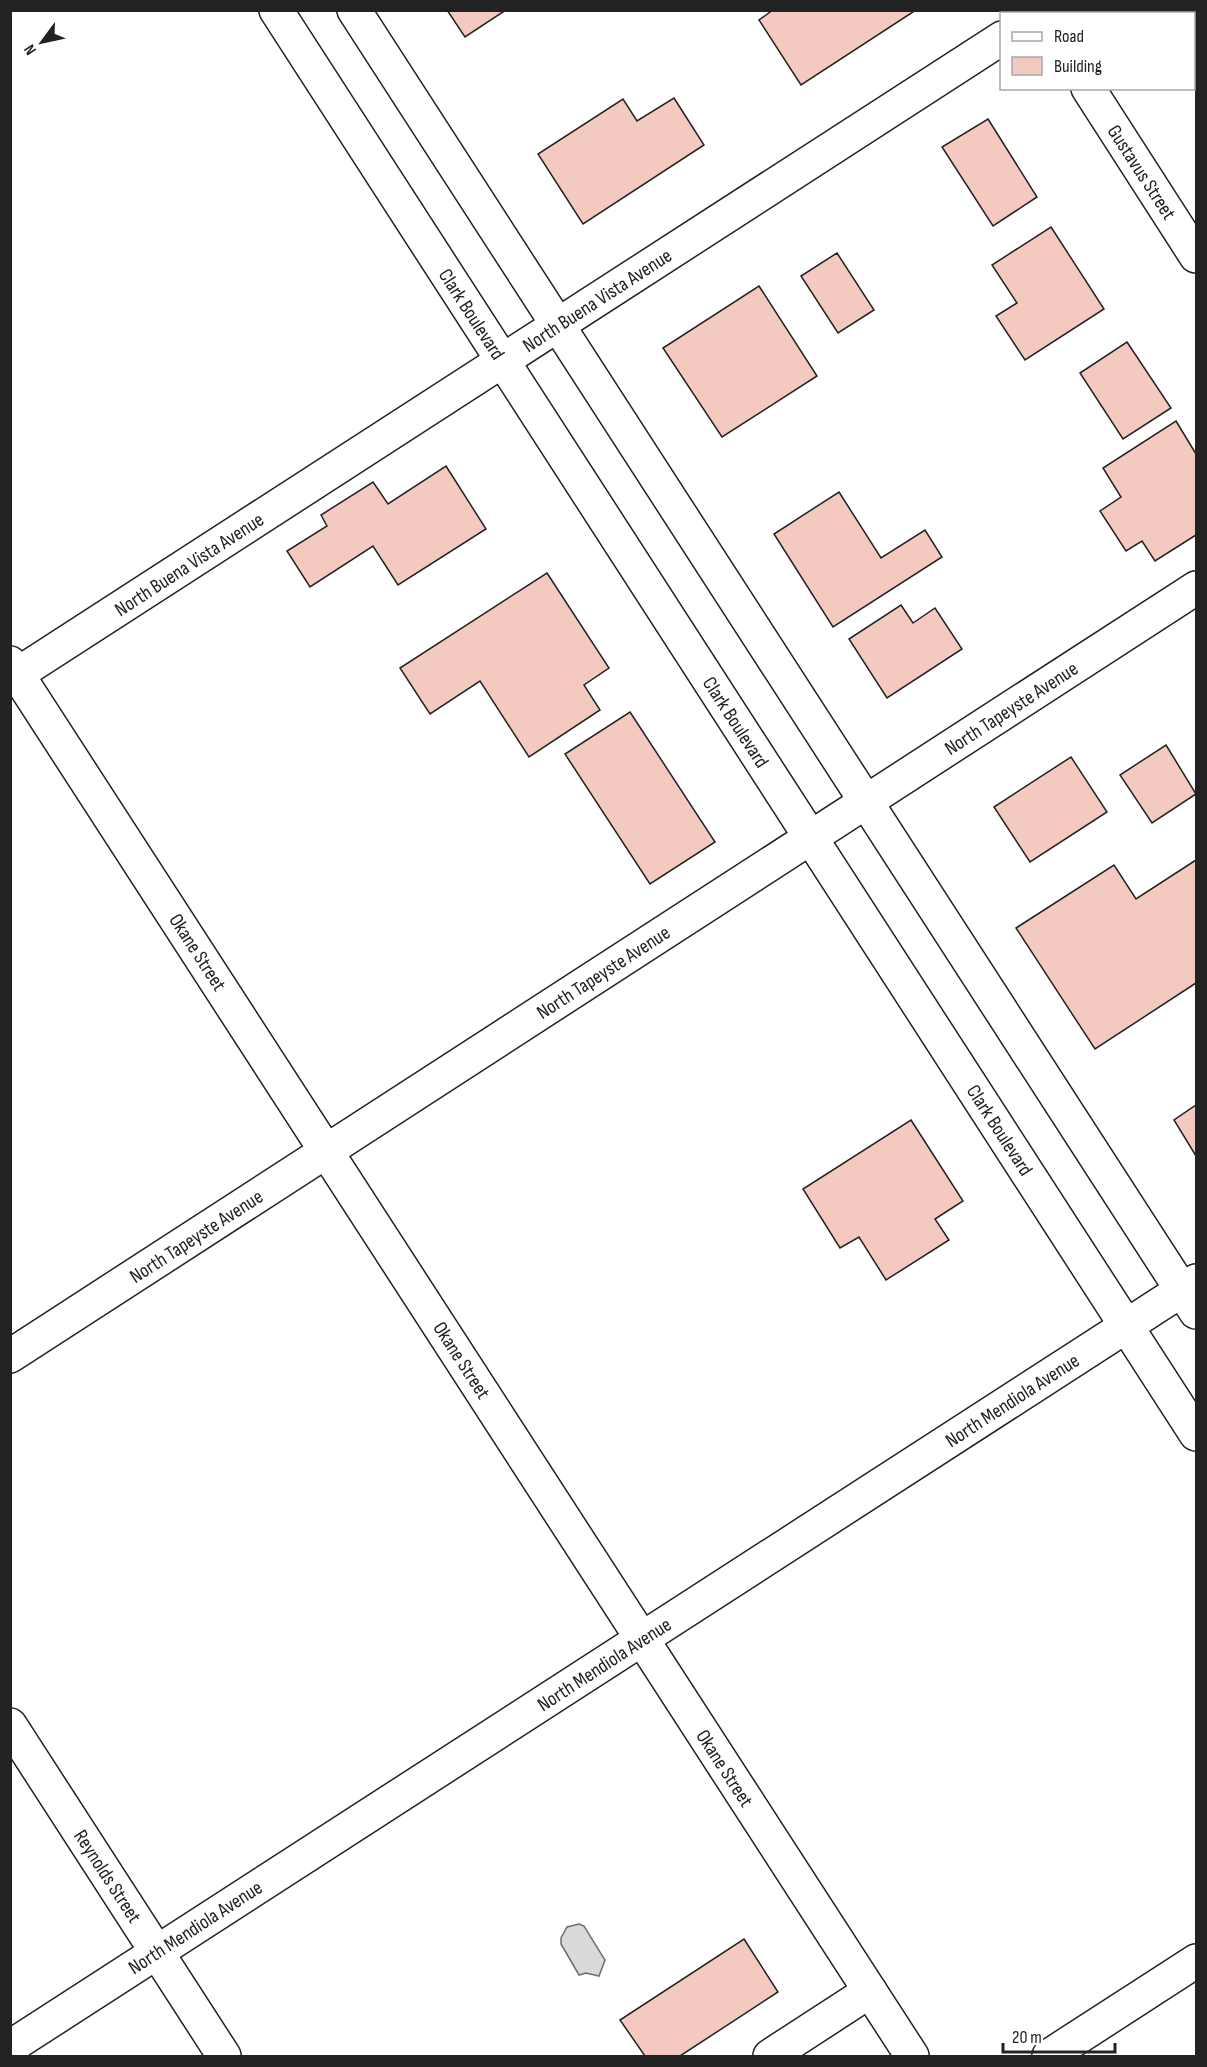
<svg xmlns="http://www.w3.org/2000/svg" width="1207" height="2067" viewBox="0 0 1207 2067" font-family="'Sofia Sans Condensed',sans-serif">
<style>
.water{fill:#d9d9d9;stroke:#6f6f6f;stroke-width:1.5}
.building{fill:#f3c9c0;stroke:#222;stroke-width:1.5}
.lines{fill:none;stroke-linecap:round;stroke-linejoin:round}
.minor-casing{stroke:#222;stroke-width:36}
.major-casing{stroke:#222;stroke-width:36}
.minor{stroke:#fff;stroke-width:33}
.major{stroke:#fff;stroke-width:33}
.labels{text-anchor:middle;stroke-width:4.5;stroke-linejoin:round;paint-order:stroke}
.street-label{font-size:20px;fill:#222;stroke:#fff}
</style>
<rect width="100%" height="100%" fill="#fff"/>
<polygon class="water" points="579,1924 584,1926 605,1960 599,1976 586,1973 579,1975 561,1944 561,1938 567,1927"/>
<g class="building">
<polygon points="447,10 506,10 465,37"/>
<polygon points="773,10 912,10 913,12 801,85 759,20"/>
<polygon points="674,98 704,145 583,224 538,154 623,99 637,121"/>
<polygon points="988,119 1037,197 993,226 942,147"/>
<polygon points="1051,227 1104,309 1025,360 996,316 1017,303 992,265"/>
<polygon points="837,253 874,310 838,333 801,276"/>
<polygon points="759,286 817,376 722,437 663,348"/>
<polygon points="1127,342 1171,408 1123,439 1080,373"/>
<polygon points="1176,421 1196,454 1196,535 1155,561 1142,541 1126,551 1100,511 1121,497 1103,468"/>
<polygon points="446,466 486,529 398,585 373,546 310,587 287,551 327,526 321,515 373,482 388,504"/>
<polygon points="839,492 881,558 925,530 942,557 833,627 774,534"/>
<polygon points="547,573 609,668 584,685 600,710 529,757 480,681 430,714 400,668"/>
<polygon points="901,605 913,623 935,608 962,649 887,698 849,639"/>
<polygon points="630,712 715,842 650,884 565,754"/>
<polygon points="1166,745 1196,794 1152,823 1120,775"/>
<polygon points="1071,757 1107,812 1030,862 994,807"/>
<polygon points="1196,860 1196,983 1095,1049 1016,928 1114,865 1136,899"/>
<polygon points="1196,1105 1196,1156 1174,1120"/>
<polygon points="911,1120 963,1201 935,1219 949,1240 886,1280 859,1237 840,1248 803,1189"/>
<polygon points="744,1939 778,1992 680,2056 645,2056 620,2020"/>
</g>
<g class="lines">
<defs>
<g id="minor">
<polyline points="1040,14 1044,10"/>
<polyline points="1088,88 1196,256"/>
<polyline points="10,663 912,2056"/>
<polyline points="10,679 1002,38"/>
<polyline points="10,1356 1196,588"/>
<polyline points="10,1725 224,2056"/>
<polyline points="10,2047 1196,1281"/>
<polyline points="770,2056 870,1991"/>
</g>
<g id="major">
<polyline points="276,10 1196,1434"/>
<polyline points="354,10 1196,1312"/>
<polyline points="1049,2056 1196,1961"/>
</g>
</defs>
<use href="#minor" class="minor-casing"/>
<use href="#major" class="major-casing"/>
<use href="#minor" class="minor"/>
<use href="#major" class="major"/>
</g>
<g class="labels">
<g class="street-label">
<text transform="translate(1142 172) rotate(57)" y="7">Gustavus Street</text>
<text transform="translate(597 300) rotate(-33)" y="7">North Buena Vista Avenue</text>
<text transform="translate(472 314) rotate(57)" y="7">Clark Boulevard</text>
<text transform="translate(189 564) rotate(-33)" y="7">North Buena Vista Avenue</text>
<text transform="translate(1011 708) rotate(-33)" y="7">North Tapeyste Avenue</text>
<text transform="translate(736 722) rotate(57)" y="7">Clark Boulevard</text>
<text transform="translate(198 952) rotate(57)" y="7">Okane Street</text>
<text transform="translate(603 972) rotate(-33)" y="7">North Tapeyste Avenue</text>
<text transform="translate(1000 1130) rotate(57)" y="7">Clark Boulevard</text>
<text transform="translate(196 1236) rotate(-33)" y="7">North Tapeyste Avenue</text>
<text transform="translate(462 1360) rotate(57)" y="7">Okane Street</text>
<text transform="translate(1012 1400) rotate(-33)" y="7">North Mendiola Avenue</text>
<text transform="translate(604 1664) rotate(-33)" y="7">North Mendiola Avenue</text>
<text transform="translate(725 1768) rotate(57)" y="7">Okane Street</text>
<text transform="translate(108 1876) rotate(57)" y="7">Reynolds Street</text>
<text transform="translate(195 1927) rotate(-33)" y="7">North Mendiola Avenue</text>
</g>
</g>
<rect width="1207" height="2067" fill="none" stroke="#222222" stroke-width="24"/>
<rect x="1000" y="12" width="195" height="78" fill="#ffffff" stroke="#a7a7a7" stroke-width="1.5"/>
<rect x="1012" y="32" width="30" height="9" fill="#ffffff" stroke="#a7a7a7" stroke-width="1.5"/>
<text x="1054" y="42" font-size="18" fill="#222222">Road</text>
<rect x="1012" y="57" width="30" height="18" fill="#f3c9c0" stroke="#a7a7a7" stroke-width="1.5"/>
<text x="1054" y="72" font-size="18" fill="#222222">Building</text>
<g transform="translate(42 42) rotate(237)" stroke="#ffffff" stroke-width="4.5" paint-order="stroke">
<path d="M0-4.5L10 22L0 15L-10 22Z" fill="#222222"/>
<text y="-9" font-size="16" font-weight="bold" text-anchor="middle" fill="#222222">N</text>
</g>
<path d="M1003 2043v9h112v-9" fill="none" stroke="#222222" stroke-width="3"/>
<text x="1012" y="2043" font-size="18" fill="#222222" stroke="#ffffff" stroke-width="4.5" paint-order="stroke">20 m</text>
</svg>
